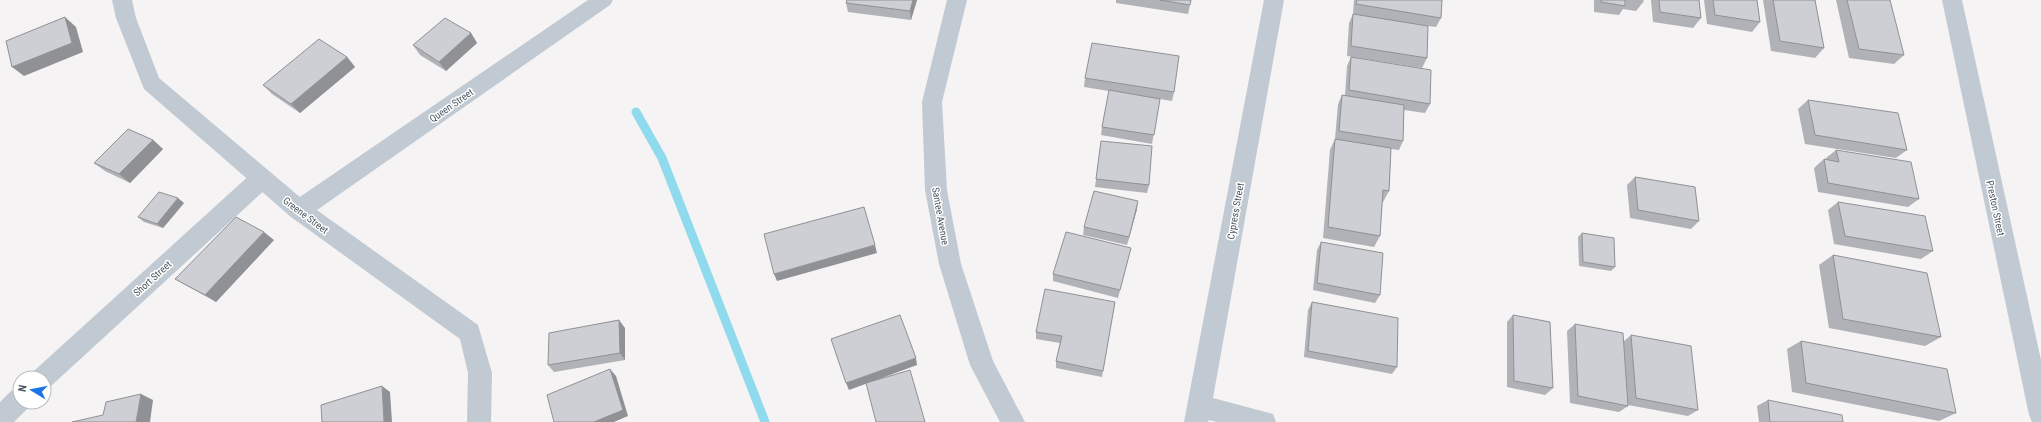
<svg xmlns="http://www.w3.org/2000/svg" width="2041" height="422" viewBox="0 0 2041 422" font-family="'Roboto Condensed',sans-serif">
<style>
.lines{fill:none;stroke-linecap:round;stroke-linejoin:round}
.stream{stroke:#90daee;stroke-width:9}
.minor{fill:#c1cad2;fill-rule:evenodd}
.tertiary{fill:#c1cad2;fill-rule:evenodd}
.wall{fill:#b0b2b7}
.shaded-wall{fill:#909195}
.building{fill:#cdcfd5;stroke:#909195}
.labels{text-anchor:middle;stroke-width:3;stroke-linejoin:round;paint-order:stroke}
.street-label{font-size:10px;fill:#4a5661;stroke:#fff}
</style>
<rect width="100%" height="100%" fill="#f5f3f3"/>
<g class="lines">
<polyline class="stream" points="636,112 662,158 765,422"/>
<g class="minor">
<polygon points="588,0 613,0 610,5 307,217 299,220 291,217 288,210 291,203"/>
<polygon points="1264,0 1284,0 1213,398 1273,414 1276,422 1217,422 1209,420 1208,422 1184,422"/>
<polygon points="1942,0 1962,0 2041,360 2041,422 2032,422 2029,415"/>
<polygon points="261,170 269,172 272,179 269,186 51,386 44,389 44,378 31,378 35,370 253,172"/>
<polygon points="20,388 20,402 31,402 29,407 14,422 0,422 0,402 11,391"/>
</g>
<g class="tertiary">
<polygon points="112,0 132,0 136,18 159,78 307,203 478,325 492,373 491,422 467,422 468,373 460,339 291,217 144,89 116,18"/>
<polygon points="947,0 967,0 942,102 947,190 961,264 993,361 1025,422 1000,422 970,365 939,264 925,190 922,102"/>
</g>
</g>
<g class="wall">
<polygon points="917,0 911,20 848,12 846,3"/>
<polygon points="1116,0 1191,0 1188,14 1116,3"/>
<polygon points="1354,0 1442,0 1441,18 1436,27 1428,26 1427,58 1422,68 1347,56 1349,23 1353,14 1366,16 1353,14"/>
<polygon points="1594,0 1643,0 1644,1 1636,11 1623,9 1619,15 1594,12"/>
<polygon points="1651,0 1699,0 1701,18 1693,28 1653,22"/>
<polygon points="1704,0 1757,0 1760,22 1752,32 1707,24"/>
<polygon points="1763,0 1815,0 1824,48 1815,58 1771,51"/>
<polygon points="1836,0 1847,0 1904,55 1894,64 1849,58"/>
<polygon points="471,33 477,43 446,71 420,55 413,45"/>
<polygon points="347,57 355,67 300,113 272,94 263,85"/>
<polygon points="1351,57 1430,104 1425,113 1404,110 1403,141 1399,150 1391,149 1389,191 1383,202 1382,202 1380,236 1374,247 1323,238 1330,150 1335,139 1338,104 1342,95 1345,95 1347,66"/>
<polygon points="1085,78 1174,92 1172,101 1160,99 1152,144 1101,135 1102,127 1109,91 1084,87"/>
<polygon points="1808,100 1907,150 1896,158 1805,144 1798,109"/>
<polygon points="153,140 163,149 130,183 105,171 94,163"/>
<polygon points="1101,141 1149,185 1147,193 1095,187"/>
<polygon points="1836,150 1919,199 1908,207 1818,192 1814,168 1824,159 1827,160 1826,158"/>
<polygon points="1635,177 1699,221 1691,229 1630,218 1627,185"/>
<polygon points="1838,202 1933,251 1921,259 1834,244 1828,210"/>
<polygon points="184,203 163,228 144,222 138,217"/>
<polygon points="1137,209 1127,245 1083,235 1084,227"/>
<polygon points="1582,233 1615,267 1611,271 1579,266 1578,237"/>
<polygon points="274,240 216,302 187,286 175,279"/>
<polygon points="1321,242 1380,295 1375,303 1313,290 1317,250"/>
<polygon points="1131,248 1118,298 1053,281 1053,274"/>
<polygon points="1833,255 1941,337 1925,346 1829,328 1819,265"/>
<polygon points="1115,302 1102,377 1056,368 1056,361 1060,343 1036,339 1036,332"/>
<polygon points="1312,302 1397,367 1392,374 1304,357 1308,310"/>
<polygon points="1513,315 1553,388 1545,395 1507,387 1507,322"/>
<polygon points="1575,324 1623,342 1631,335 1698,410 1688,416 1628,405 1628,406 1619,412 1570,403 1567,331"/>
<polygon points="625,328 625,360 554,372 548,365"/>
<polygon points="1801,341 1956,413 1939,421 1792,392 1787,349"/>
<polygon points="1768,400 1843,422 1759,422 1757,406"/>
</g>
<g class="shaded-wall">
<polygon points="913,0 917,0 911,20 910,11"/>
<polygon points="65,17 76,27 83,52 24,76 12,67"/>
<polygon points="471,33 477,43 446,71 439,62"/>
<polygon points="347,57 355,67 300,113 291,104"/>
<polygon points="153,140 163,149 130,183 119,174"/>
<polygon points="178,198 184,203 163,228 157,224"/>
<polygon points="1138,201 1137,209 1127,245"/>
<polygon points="264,232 274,240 216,302 205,295"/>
<polygon points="875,245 877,253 777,281 774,274"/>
<polygon points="619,320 625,328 625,360 620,353"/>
<polygon points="916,358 917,365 849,390 846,383"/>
<polygon points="610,369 616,376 628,416 614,422 594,422"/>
<polygon points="382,386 390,392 392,422 384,422"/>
<polygon points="141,394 153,400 150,422 136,422"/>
</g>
<g class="building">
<polygon points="847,0 913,0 910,11 846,3"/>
<polygon points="1160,0 1191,0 1190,5"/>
<polygon points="1357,0 1442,0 1441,18 1356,4"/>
<polygon points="1601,0 1625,0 1625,6 1601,2"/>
<polygon points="1659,0 1699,0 1701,18 1660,12"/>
<polygon points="1713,0 1757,0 1760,22 1715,15"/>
<polygon points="1773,0 1815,0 1824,48 1780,41"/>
<polygon points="1847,0 1890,0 1904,55 1859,49"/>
<polygon points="1353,14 1428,26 1427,58 1351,46"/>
<polygon points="65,17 72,43 12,67 6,41"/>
<polygon points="445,18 471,33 439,62 413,45"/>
<polygon points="319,39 347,57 291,104 263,85"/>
<polygon points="1092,43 1179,56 1174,92 1085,78"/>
<polygon points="1351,57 1431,70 1430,104 1349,90"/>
<polygon points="1109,90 1160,99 1154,135 1102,127"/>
<polygon points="1342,95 1404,105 1403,141 1339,131"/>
<polygon points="1808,100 1898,113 1907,150 1815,135"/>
<polygon points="128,129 153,140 119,174 94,163"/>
<polygon points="1335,139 1391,148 1389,191 1383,190 1380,236 1328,227"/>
<polygon points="1101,141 1152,146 1149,185 1096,179"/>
<polygon points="1836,150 1911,162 1919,199 1828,183 1824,159 1839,162"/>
<polygon points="1635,177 1695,187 1699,221 1638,210"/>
<polygon points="1094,191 1138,201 1129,237 1084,227"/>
<polygon points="159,192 178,198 157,224 138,217"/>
<polygon points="1838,202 1925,216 1933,251 1845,236"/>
<polygon points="864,207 875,245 774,274 764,234"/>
<polygon points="236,217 264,232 205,295 175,279"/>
<polygon points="1066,232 1131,248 1120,290 1053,274"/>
<polygon points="1582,233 1614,238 1615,267 1583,262"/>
<polygon points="1321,242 1383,253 1380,295 1317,283"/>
<polygon points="1833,255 1927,273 1941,337 1843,319"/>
<polygon points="1045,289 1115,302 1103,371 1056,361 1062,336 1036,332"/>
<polygon points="1312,302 1398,318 1397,367 1308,351"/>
<polygon points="900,315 916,358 846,383 831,339"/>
<polygon points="1513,315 1550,322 1553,388 1514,381"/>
<polygon points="619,320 620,353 548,365 549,333"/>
<polygon points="1575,324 1623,333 1628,406 1578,396"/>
<polygon points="1631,335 1691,346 1698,410 1636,398"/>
<polygon points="1801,341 1947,369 1956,413 1806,383"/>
<polygon points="610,369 623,410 594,422 554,422 547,395"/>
<polygon points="910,370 925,422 876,422 866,383"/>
<polygon points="382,386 384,422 322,422 321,405"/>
<polygon points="141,394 136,422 72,422 103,415 106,402"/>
<polygon points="1768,400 1842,415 1843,422 1770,422"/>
</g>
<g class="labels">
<g class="street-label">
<text transform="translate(451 105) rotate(-35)" y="4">Queen Street</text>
<text transform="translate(1996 208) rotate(78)" y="4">Preston Street</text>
<text transform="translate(1235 211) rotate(-80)" y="4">Cypress Street</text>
<text transform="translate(306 215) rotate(37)" y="4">Greene Street</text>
<text transform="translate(941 216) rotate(80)" y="4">Santee Avenue</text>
<text transform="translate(152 278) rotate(-42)" y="4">Short Street</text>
</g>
</g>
<g transform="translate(32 390) rotate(280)"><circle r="19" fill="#ffffff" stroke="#b7bbc0"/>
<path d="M0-3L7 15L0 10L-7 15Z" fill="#1a73e8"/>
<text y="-6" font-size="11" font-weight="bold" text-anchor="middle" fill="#4a5661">N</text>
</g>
</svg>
